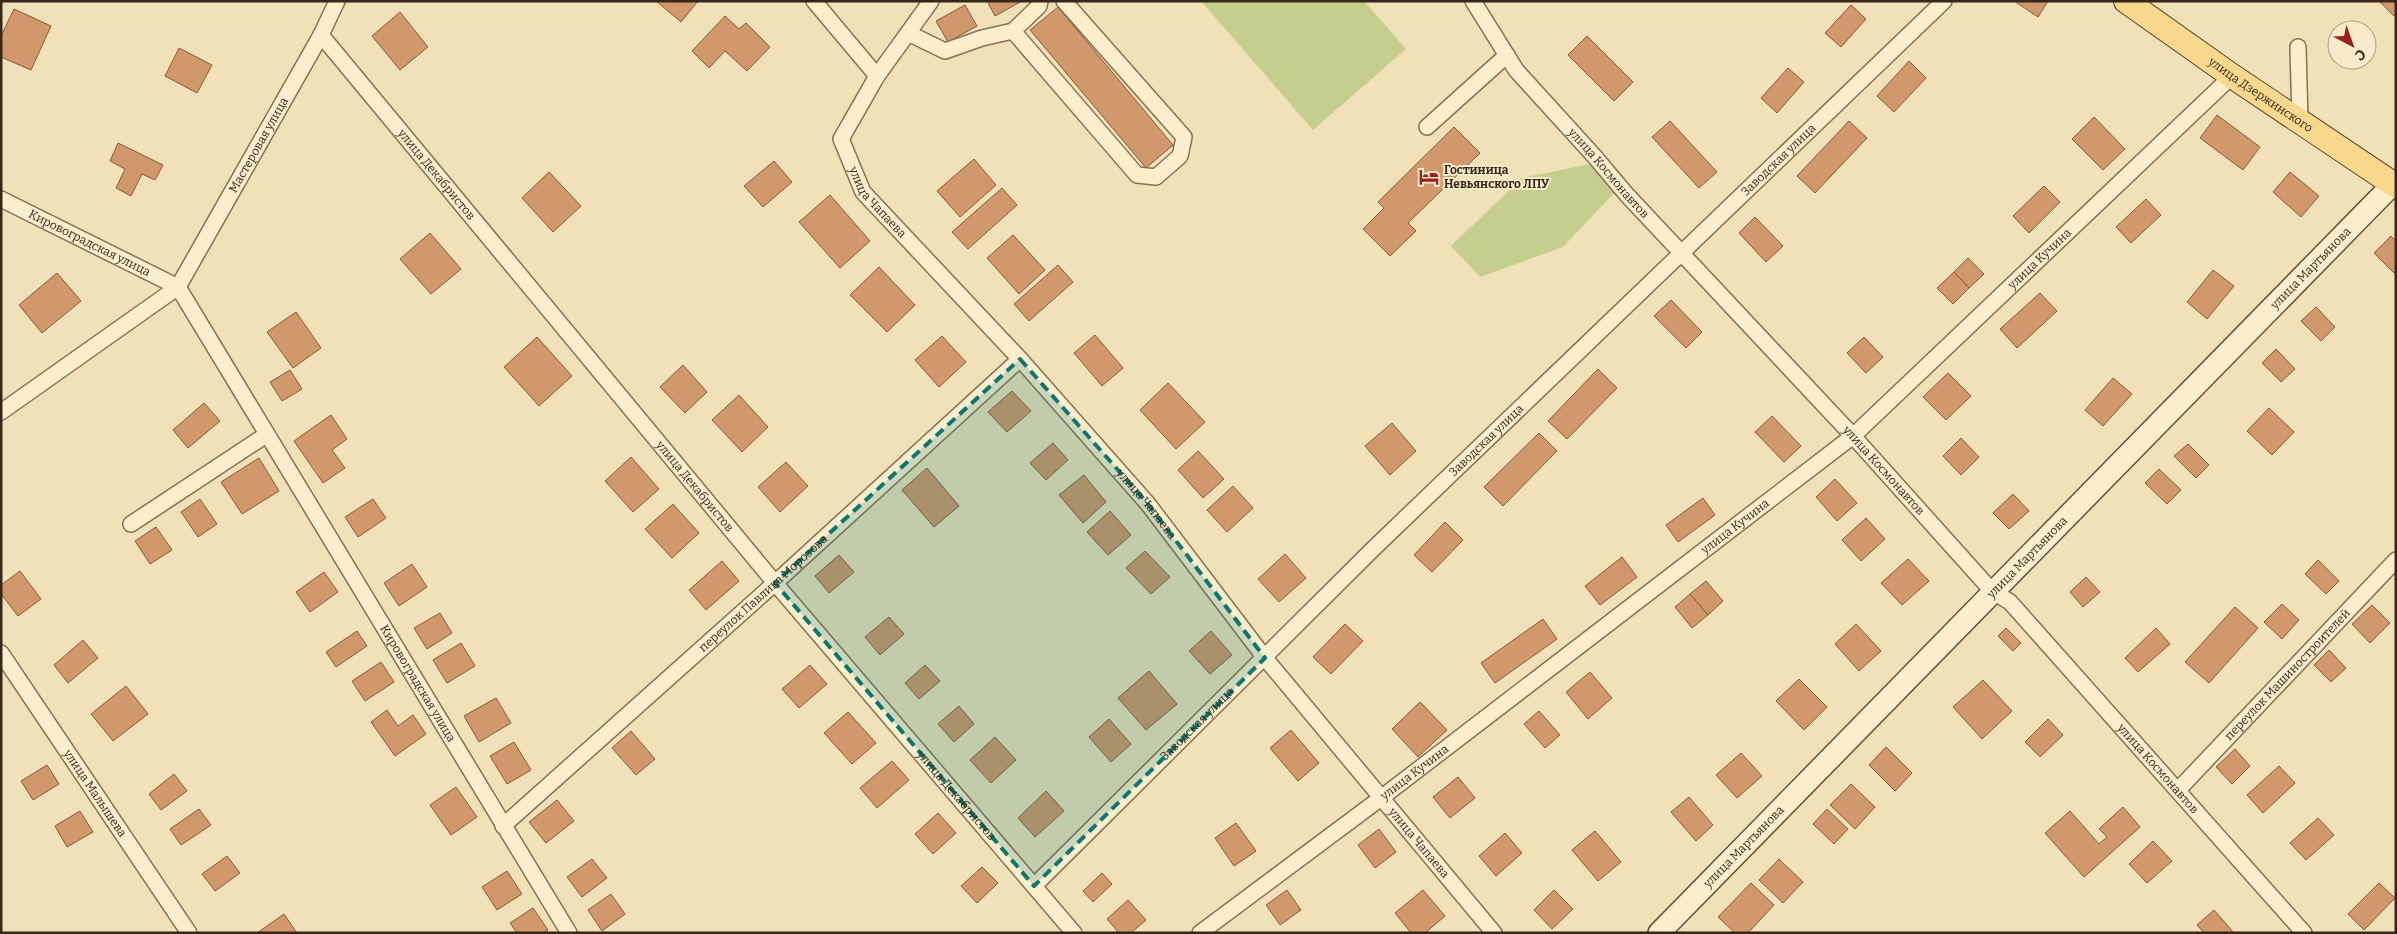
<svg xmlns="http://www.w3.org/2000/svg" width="2397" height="934" viewBox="0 0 2397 934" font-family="Bitter,serif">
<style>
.green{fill:#c6ce8d}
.building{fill:#d1986c;stroke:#885938}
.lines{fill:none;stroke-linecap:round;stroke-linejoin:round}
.street-casing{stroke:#887053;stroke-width:18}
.secondary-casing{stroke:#695137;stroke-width:24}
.primary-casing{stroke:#543d28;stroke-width:26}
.street{stroke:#fbeecd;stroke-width:15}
.secondary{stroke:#fbeecd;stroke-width:21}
.primary{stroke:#f8d88d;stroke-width:24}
.marked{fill:#0f766e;fill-opacity:0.2;stroke:#0f766e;stroke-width:4;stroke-dasharray:10 6;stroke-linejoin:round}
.labels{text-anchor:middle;stroke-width:4;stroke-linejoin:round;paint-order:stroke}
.street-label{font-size:12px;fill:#352719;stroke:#f7ebc9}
.poi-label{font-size:12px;font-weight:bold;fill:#352719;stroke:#f7ebc9;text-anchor:start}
</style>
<rect width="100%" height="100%" fill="#f0e1b9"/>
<g class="green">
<polygon points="1201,1 1364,1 1406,49 1313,130"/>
<polygon points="1590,164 1615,192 1563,247 1480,277 1451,246 1522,178"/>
</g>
<g class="building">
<polygon points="656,1 698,1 681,22"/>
<polygon points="987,1 1022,1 995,16"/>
<polygon points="2014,1 2048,1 2038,17"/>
<polygon points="2379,1 2396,1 2396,15 2394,16"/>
<polygon points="965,5 977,26 948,42 936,21"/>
<polygon points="1851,5 1866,19 1841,47 1825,33"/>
<polygon points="1058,7 1173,145 1146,168 1030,30"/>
<polygon points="14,9 51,26 31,70 1,57 1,36"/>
<polygon points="400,12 428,47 400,70 372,36"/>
<polygon points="725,16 739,29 746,23 770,47 747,71 725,51 709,68 692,51"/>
<polygon points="1587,36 1633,82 1614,101 1568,55"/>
<polygon points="179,48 212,65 197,93 165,76"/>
<polygon points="1909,61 1926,78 1894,112 1877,96"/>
<polygon points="1788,68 1804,82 1777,113 1761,98"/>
<polygon points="2217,115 2260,147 2243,170 2200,138"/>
<polygon points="2094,117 2125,149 2103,170 2072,139"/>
<polygon points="1670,121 1717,172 1699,188 1652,137"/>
<polygon points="1849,121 1867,138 1815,193 1797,176"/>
<polygon points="1454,127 1480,153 1408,223 1416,231 1390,256 1363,229 1384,208 1378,202"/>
<polygon points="118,143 163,165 155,180 142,174 131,196 116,188 125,169 110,161"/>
<polygon points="974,159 996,185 960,217 937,191"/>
<polygon points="774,161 792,182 763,207 744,186"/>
<polygon points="549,172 581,206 553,232 522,198"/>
<polygon points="2290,172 2319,196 2301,217 2273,192"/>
<polygon points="2044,186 2060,202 2029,233 2013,216"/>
<polygon points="1002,188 1017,205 968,249 952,232"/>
<polygon points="830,195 870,241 840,268 799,222"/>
<polygon points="2146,199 2161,215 2131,243 2116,227"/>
<polygon points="1755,217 1783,246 1766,262 1739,233"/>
<polygon points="430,233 461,269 431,294 400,259"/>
<polygon points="1013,235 1045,270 1019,294 987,258"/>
<polygon points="2391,236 2396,241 2396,275 2374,253"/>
<polygon points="1968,258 1984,274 1969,288 1954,272"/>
<polygon points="1058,265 1073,282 1029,321 1014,304"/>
<polygon points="879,267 915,305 887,332 850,295"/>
<polygon points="2213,270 2234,286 2207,319 2187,302"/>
<polygon points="1954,272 1969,288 1953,304 1937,288"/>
<polygon points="57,273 81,301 42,333 19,305"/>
<polygon points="2040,293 2057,311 2017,348 2000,329"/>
<polygon points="1671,300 1702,332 1686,348 1654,316"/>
<polygon points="2316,307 2335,327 2321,341 2301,321"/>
<polygon points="296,312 321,348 293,368 267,332"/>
<polygon points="1095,335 1123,368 1102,386 1074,353"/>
<polygon points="942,336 966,362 939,387 915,360"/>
<polygon points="537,337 572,376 539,406 504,367"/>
<polygon points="1864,337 1883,357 1866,373 1847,353"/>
<polygon points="2276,349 2295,369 2281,382 2262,363"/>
<polygon points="683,365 707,392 685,413 660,387"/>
<polygon points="1598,369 1617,388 1567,439 1548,421"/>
<polygon points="290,370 302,389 282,401 270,382"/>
<polygon points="1948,373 1971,396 1946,420 1923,397"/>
<polygon points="2113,378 2132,394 2103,426 2085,410"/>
<polygon points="1168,383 1205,422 1176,449 1140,410"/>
<polygon points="1012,391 1031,411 1007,432 988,412"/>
<polygon points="739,395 768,427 742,452 712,420"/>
<polygon points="204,403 220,421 188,448 173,430"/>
<polygon points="2269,408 2294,432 2272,455 2247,431"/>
<polygon points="331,415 347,439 332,450 345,468 323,483 294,441"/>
<polygon points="1772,416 1801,446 1784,462 1755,432"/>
<polygon points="1392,423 1416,451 1390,475 1365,446"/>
<polygon points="1539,433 1557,451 1503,506 1484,487"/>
<polygon points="1961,438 1979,457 1961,475 1943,456"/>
<polygon points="1053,443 1068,460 1046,480 1030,463"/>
<polygon points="2188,444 2209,465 2196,478 2174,456"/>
<polygon points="1198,451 1224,479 1203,498 1178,470"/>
<polygon points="631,457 659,489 633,512 605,481"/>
<polygon points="259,458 279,491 242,514 221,482"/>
<polygon points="786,462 808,486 780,512 758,487"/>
<polygon points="927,468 959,506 934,527 902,490"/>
<polygon points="2159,469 2181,490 2167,504 2145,483"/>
<polygon points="1084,475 1106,502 1083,523 1059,495"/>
<polygon points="1835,479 1857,503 1837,521 1816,497"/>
<polygon points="1233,486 1253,508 1227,532 1207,510"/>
<polygon points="2013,494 2029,511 2009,529 1993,513"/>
<polygon points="1703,498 1715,515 1678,542 1666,525"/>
<polygon points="200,499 217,524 198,537 181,512"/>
<polygon points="373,499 386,518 358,537 345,517"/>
<polygon points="673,504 699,533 672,558 645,529"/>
<polygon points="1110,511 1131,535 1108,555 1087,532"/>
<polygon points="1866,518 1885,539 1861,561 1842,540"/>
<polygon points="1445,522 1463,540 1432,572 1414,555"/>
<polygon points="156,527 172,550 150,564 135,541"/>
<polygon points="1145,551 1170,577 1151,594 1126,568"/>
<polygon points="1285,554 1306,578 1279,602 1258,579"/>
<polygon points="839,555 854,572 829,593 815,576"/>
<polygon points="1622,557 1637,577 1600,605 1585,586"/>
<polygon points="1908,559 1929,581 1902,605 1881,583"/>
<polygon points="2318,560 2339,581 2326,594 2305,574"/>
<polygon points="722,561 739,581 706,610 689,590"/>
<polygon points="412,564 427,587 399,606 384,583"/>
<polygon points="20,571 41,599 18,616 1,594 1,585"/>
<polygon points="324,572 338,592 310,612 296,592"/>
<polygon points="2086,577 2100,592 2083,607 2070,592"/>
<polygon points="1706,581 1723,601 1708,615 1690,594"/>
<polygon points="1690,594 1708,615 1692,628 1675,607"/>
<polygon points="2282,604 2299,620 2282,639 2264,622"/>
<polygon points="2372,605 2390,623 2370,643 2352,624"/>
<polygon points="2235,607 2258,628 2209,683 2185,662"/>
<polygon points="440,613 452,633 427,649 414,628"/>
<polygon points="889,617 904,634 880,655 865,637"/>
<polygon points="1543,619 1557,639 1495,683 1481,663"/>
<polygon points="1345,624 1363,641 1331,674 1313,657"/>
<polygon points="1856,624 1881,651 1859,671 1835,644"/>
<polygon points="2006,628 2021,643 2013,651 1998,636"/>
<polygon points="2156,628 2170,644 2138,672 2125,658"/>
<polygon points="357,631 367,646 336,667 326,652"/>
<polygon points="1211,631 1232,655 1210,674 1189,651"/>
<polygon points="83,640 98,658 68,683 54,665"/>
<polygon points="461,643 475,666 447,683 433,660"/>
<polygon points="2329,650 2346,668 2331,682 2314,665"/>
<polygon points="381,662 394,682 365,701 352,681"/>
<polygon points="810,665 827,684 799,708 782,689"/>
<polygon points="925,665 940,681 919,699 905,683"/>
<polygon points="1149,671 1177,704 1146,730 1118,698"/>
<polygon points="1590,672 1612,698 1588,719 1566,692"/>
<polygon points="1799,679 1827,707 1804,730 1776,701"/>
<polygon points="1983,680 2012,711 1982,739 1953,707"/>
<polygon points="126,686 148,714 113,741 91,714"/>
<polygon points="496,698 511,723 479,742 464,716"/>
<polygon points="1420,702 1447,730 1418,757 1392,729"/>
<polygon points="959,706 974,724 954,742 938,724"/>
<polygon points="387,710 398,726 413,715 426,734 395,756 371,722"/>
<polygon points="1539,711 1560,735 1545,748 1524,724"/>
<polygon points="848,712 876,743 852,764 824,733"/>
<polygon points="1109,719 1131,744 1111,762 1089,737"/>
<polygon points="2048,719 2063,735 2040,757 2025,742"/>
<polygon points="1291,730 1319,763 1298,781 1270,748"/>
<polygon points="631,731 655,759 636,775 612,748"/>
<polygon points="995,737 1016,760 991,783 970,760"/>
<polygon points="514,742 531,770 507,784 490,756"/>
<polygon points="1886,747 1912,773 1895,791 1869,765"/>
<polygon points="2235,749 2250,766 2232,784 2216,767"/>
<polygon points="1741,753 1762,776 1737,798 1716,775"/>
<polygon points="892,761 909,780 877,808 860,788"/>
<polygon points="47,765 59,784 33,800 21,781"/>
<polygon points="2279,766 2295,783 2263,813 2247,795"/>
<polygon points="174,774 187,791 161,810 149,794"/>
<polygon points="1458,777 1475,798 1450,818 1433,797"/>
<polygon points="1851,784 1875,807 1855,829 1830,805"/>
<polygon points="456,787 477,817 451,835 430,805"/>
<polygon points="1046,791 1064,811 1035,837 1018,818"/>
<polygon points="1689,797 1713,825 1696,841 1671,812"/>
<polygon points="557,800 574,821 546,843 529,822"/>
<polygon points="2123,807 2140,827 2084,877 2045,833 2070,811 2099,844 2107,837 2099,829"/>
<polygon points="199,809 211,825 181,845 170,829"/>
<polygon points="1827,809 1848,829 1834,844 1813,824"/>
<polygon points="80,811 93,832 67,847 55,826"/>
<polygon points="938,813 956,833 933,854 915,834"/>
<polygon points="2318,818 2334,835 2306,860 2290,843"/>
<polygon points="1236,823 1256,851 1234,866 1215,838"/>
<polygon points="1379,829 1396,852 1375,868 1358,845"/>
<polygon points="1595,831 1621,862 1598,881 1572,850"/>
<polygon points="1505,833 1522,853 1496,876 1479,856"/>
<polygon points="2153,841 2172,861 2147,883 2129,864"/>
<polygon points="227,856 240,873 215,891 202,874"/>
<polygon points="592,859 607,878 582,897 567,877"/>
<polygon points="1779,859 1803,882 1783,903 1759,880"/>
<polygon points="982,867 998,883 977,903 961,886"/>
<polygon points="507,871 522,894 497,910 482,887"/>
<polygon points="1102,873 1112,884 1093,902 1083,891"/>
<polygon points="1751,883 1774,905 1748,933 1735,933 1718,917"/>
<polygon points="2379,883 2395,898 2364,930 2348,914"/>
<polygon points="1287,890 1301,910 1280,925 1266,905"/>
<polygon points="1423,890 1445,916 1425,933 1411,933 1395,913"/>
<polygon points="1554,890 1573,909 1552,929 1534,910"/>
<polygon points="611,894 625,914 602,931 588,910"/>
<polygon points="1128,900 1146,920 1131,933 1119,933 1107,919"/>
<polygon points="533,908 548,930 543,933 517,933 510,923"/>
<polygon points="2214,910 2234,933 2204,933 2197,925"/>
<polygon points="284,914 297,933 257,933"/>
</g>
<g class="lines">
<defs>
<g id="street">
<polyline points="814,1 877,76"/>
<path id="s1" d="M931,1l-54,75 -36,63 22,53 157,167 128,145 117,154 229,275"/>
<path id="s2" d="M1473,1l43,69 79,87 32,38 226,241 139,155 18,11 294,331"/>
<polyline points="1013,31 1137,175 1156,177 1180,156 1184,137 1064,1"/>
<polyline points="908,33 945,51 982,38 1013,31 1039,6 1040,1"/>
<path id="s3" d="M321,35l454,548 299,350"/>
<polyline points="2298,47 2300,121"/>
<polyline points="1427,127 1507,55"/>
<path id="s4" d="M1,199l177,88 391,646"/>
<path id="s5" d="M1,412l177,-125 143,-252 16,-34"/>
<polyline points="131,524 266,435"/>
<path id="s6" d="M1,653l188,280"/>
<path id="s7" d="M2178,790l218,-230"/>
<path id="s8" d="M503,826l272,-243 245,-224"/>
<path id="s9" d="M1034,886l339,-337 571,-548"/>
<path id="s10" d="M1200,933l181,-135 472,-362 379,-360"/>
</g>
<g id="secondary">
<path id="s11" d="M1659,933l737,-752"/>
</g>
<g id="primary">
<path id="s12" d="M2126,1l106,75 164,110"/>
</g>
</defs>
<use href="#street" class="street-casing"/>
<use href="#secondary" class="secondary-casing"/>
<use href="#primary" class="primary-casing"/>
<use href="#street" class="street"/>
<use href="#secondary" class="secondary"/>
<use href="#primary" class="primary"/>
</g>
<path class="marked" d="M1020,359l128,145 117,154 -231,228 -259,-303z"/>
<defs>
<symbol id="hotel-bare" viewBox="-9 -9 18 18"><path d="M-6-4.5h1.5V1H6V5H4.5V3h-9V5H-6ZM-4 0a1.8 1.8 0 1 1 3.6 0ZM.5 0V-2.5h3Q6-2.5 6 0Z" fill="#9a2020" stroke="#f7ebc9" stroke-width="2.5" paint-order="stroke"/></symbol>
</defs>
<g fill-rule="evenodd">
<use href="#hotel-bare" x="1415" y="163" width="28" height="28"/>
</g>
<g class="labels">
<g class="street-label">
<text dy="4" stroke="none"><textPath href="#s12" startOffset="164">улица Дзержинского</textPath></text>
<text dy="4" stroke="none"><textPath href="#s5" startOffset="380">Мастеровая улица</textPath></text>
<text dy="4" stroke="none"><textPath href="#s9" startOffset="1040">Заводская улица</textPath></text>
<text dy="4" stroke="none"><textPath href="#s2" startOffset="220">улица Космонавтов</textPath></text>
<text dy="4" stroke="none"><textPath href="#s3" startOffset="181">улица Декабристов</textPath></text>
<text dy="4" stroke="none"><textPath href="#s1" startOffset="239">улица Чапаева</textPath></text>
<text dy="4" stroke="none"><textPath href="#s4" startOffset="99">Кировоградская улица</textPath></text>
<text dy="4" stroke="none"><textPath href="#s10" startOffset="1078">улица Кучина</textPath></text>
<text dy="4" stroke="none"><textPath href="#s11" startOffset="931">улица Мартьянова</textPath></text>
<text dy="4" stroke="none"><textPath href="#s9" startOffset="635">Заводская улица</textPath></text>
<text dy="4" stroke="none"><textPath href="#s2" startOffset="625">улица Космонавтов</textPath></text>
<text dy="4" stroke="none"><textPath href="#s3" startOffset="586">улица Декабристов</textPath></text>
<text dy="4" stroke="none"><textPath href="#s1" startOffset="644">улица Чапаева</textPath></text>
<text dy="4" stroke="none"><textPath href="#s10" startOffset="672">улица Кучина</textPath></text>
<text dy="4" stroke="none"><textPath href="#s11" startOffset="526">улица Мартьянова</textPath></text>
<text dy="4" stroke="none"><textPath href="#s8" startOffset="349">переулок Павлика Морозова</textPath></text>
<text dy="4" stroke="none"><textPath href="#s7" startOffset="159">переулок Машиностроителей</textPath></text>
<text dy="4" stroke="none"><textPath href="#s4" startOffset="661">Кировоградская улица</textPath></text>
<text dy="4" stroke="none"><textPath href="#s9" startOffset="230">Заводская улица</textPath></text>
<text dy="4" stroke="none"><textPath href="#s2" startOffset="1031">улица Космонавтов</textPath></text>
<text dy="4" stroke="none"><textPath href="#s10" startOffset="268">улица Кучина</textPath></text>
<text dy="4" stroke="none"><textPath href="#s6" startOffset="169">улица Малышева</textPath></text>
<text dy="4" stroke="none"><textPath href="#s3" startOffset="991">улица Декабристов</textPath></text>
<text dy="4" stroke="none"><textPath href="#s1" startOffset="1079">улица Чапаева</textPath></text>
<text dy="4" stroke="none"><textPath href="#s11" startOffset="121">улица Мартьянова</textPath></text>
</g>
<g class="poi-label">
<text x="1444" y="174">Гостиница<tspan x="1444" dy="14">Невьянского ЛПУ</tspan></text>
</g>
</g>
<rect width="2397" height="934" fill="none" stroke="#352719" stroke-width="5"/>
<g transform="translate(2352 45) rotate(139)"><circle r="24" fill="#f7ebc9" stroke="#a99d83"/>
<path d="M0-4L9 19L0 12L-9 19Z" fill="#9a2020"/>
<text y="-8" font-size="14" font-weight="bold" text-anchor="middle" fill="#352719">С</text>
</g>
</svg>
